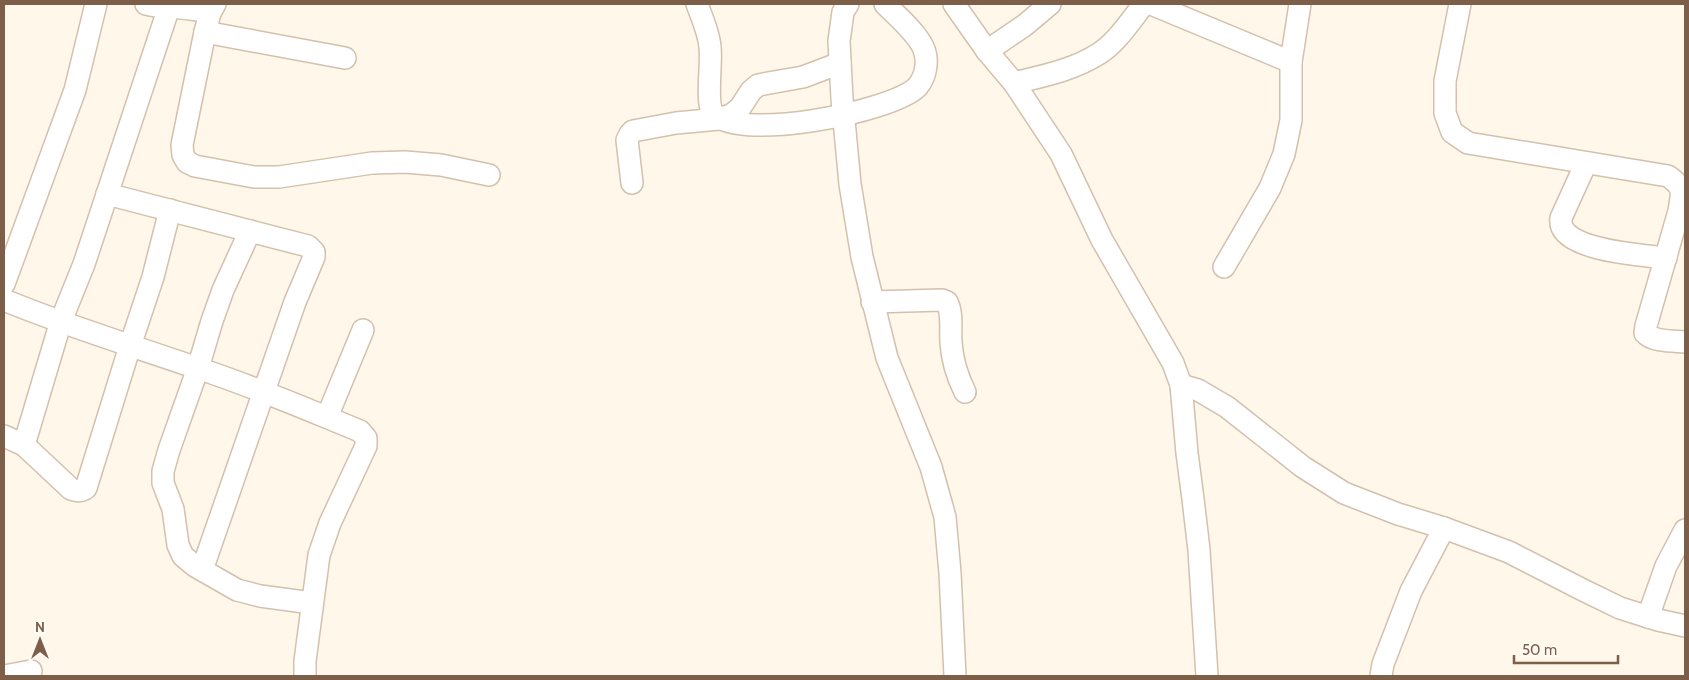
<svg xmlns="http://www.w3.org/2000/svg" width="1689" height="680" viewBox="0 0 1689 680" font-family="Cabin,sans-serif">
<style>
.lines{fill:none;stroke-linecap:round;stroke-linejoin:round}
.minor-casing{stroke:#d3c0ad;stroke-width:24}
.minor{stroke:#fff;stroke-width:21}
</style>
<rect width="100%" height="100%" fill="#fef7ea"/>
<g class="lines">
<defs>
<g id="minor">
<path d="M146,4c21,5 43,2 64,9"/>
<polyline points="215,4 210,13 205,32 182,145 183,155 187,162 195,166 254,177 279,177 372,163 405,162 441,165 489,175"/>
<path d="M697,4c5,14 12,29 13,43 2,16 -4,52 2,64 18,33 183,1 206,-25 8,-10 11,-26 5,-39 -7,-15 -26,-31 -38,-43"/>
<polyline points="848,4 843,12 839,41 842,99 850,184 862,257 887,358 931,467 945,517 950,573 955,676"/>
<polyline points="954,4 987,51 1014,83 1061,154 1102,240 1173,363 1181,385 1187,453 1193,499 1199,550 1207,676"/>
<polyline points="1151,4 1291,62"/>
<path d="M1460,4l-15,77v32l7,19 16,11 200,33c17,12 14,16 11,35l-33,115 -1,7c8,9 29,8 40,9"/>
<polyline points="205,32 345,58"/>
<polyline points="987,51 1025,25 1050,4"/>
<path d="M1014,83c29,-7 60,-13 86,-30 18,-12 31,-33 44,-49"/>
<path d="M1586,163l-25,55c-5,33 83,37 105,40"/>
<polyline points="632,183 627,140 630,134 633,131 676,123 719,119 731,115 740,108 751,91 758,85 803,77 840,63"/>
<polyline points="107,194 308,246 314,252 314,257 295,302 202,570"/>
<polyline points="250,231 223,290 212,321 198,368 169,450 163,471 163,483 173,509 178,545 183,556 195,566 237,590 260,596 312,603"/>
<polyline points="1224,267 1270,188 1284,154 1291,120 1291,62 1300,4"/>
<polyline points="4,284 75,90 96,4"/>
<path d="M4,300c63,26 129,46 193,68 56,18 109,41 163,63l6,7v8l-36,77 -11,32 -14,106v15"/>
<path d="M872,302l70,-2 5,2c6,12 3,27 4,40 1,18 6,34 14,50"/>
<polyline points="1181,385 1198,390 1227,407 1303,467 1344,493 1398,514 1444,528 1509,552 1583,590 1620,608 1658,620 1685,626"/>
<polyline points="327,417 363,330"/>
<path d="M4,436l20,9 47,44c6,2 10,3 15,-1l44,-142 23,-69 17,-67"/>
<polyline points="24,445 61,321 84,264 170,4"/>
<polyline points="1648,617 1666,566 1685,530"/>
<polyline points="4,676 31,671"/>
<polyline points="1381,676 1383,664 1411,591 1444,528"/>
</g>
</defs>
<use href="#minor" class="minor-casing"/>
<use href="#minor" class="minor"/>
</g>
<rect width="1689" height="680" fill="none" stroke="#7d5e49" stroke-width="10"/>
<g transform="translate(40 640)" stroke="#fffbf2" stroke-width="4" paint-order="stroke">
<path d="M0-4L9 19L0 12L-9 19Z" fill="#7d5e49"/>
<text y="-8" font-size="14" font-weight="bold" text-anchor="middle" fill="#7d5e49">N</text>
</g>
<path d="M1514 655v8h104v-8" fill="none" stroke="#7d5e49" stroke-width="2.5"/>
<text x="1522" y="655" font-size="15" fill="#7d5e49" stroke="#fffbf2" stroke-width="4" paint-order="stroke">50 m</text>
</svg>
